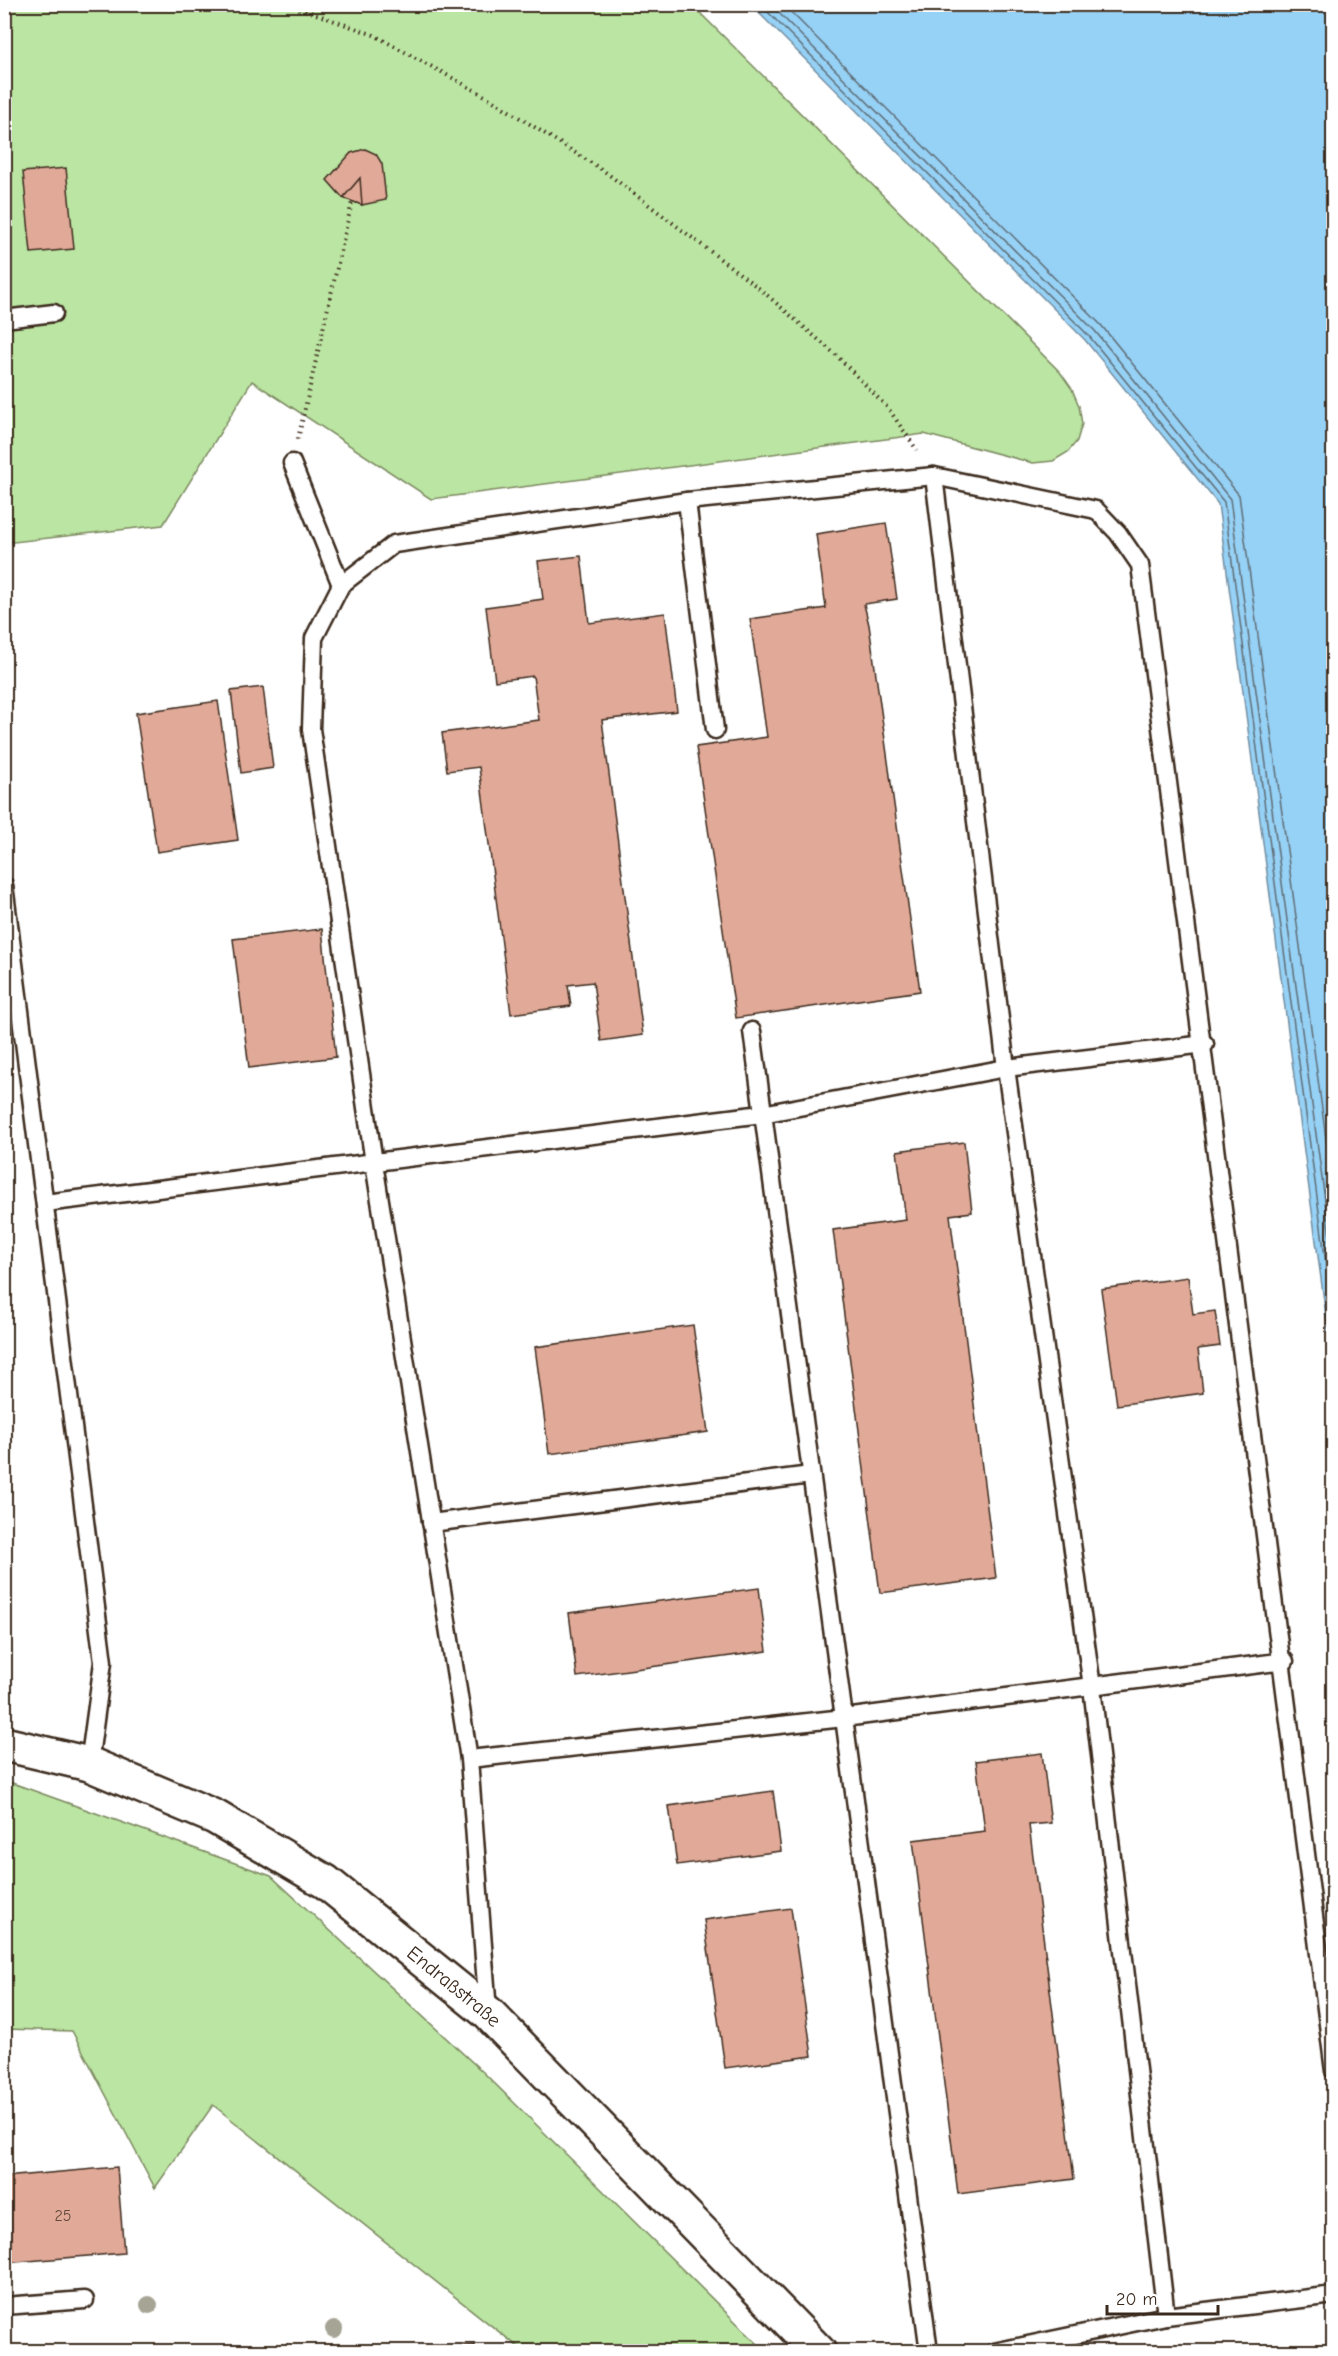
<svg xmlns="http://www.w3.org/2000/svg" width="1338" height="2356" viewBox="0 0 1338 2356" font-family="'Comic Neue',sans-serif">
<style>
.green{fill:#bbe5a2;stroke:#7b8860;stroke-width:1.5}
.water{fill:#96d1f6;stroke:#728ea0;stroke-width:1.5}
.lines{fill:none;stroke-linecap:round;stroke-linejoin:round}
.shore{stroke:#5f6d74;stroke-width:1.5}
.building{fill:#e0a998;stroke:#3b2a1e;stroke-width:1.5}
.lane-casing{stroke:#3b2a1e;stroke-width:21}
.street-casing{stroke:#3b2a1e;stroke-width:38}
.path{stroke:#3b2a1e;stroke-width:4;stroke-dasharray:1.5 4.5;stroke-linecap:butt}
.lane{stroke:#fff;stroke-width:16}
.street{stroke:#fff;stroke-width:33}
.tree{fill:#a5a495}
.labels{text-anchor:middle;stroke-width:5;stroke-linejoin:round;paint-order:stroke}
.number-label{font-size:16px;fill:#644a3c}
.street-label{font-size:20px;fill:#3b2a1e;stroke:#fff}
</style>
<rect width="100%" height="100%" fill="#fff"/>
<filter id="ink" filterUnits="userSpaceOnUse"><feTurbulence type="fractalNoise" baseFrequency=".0167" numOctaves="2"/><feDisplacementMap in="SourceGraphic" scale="12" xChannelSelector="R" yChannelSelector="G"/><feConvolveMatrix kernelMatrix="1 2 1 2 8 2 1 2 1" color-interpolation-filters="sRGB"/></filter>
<g filter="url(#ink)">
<g class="green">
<polygon points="4,5 692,5 1060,372 1072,389 1079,406 1082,424 1077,441 1068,452 1053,461 1033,463 924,434 431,499 252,381 163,525 5,543"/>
<polygon points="4,1780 271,1876 484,2073 765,2351 529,2351 517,2346 213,2105 155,2188 72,2031 5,2029"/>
</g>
<polygon class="water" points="751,5 1333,5 1333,1369 1218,504 1085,340"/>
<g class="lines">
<g class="shore">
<polyline points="760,4 1089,336 1224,502 1334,1324"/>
<polyline points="770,4 1095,331 1230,499 1334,1267"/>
<polyline points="783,4 1101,325 1239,495 1334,1198"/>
</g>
</g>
<g class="building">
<polygon points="365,149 376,154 382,164 386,200 362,205 343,198 327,180 351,153"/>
<polygon points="66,168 74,249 31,253 23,172"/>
<polygon points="360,178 362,205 343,198"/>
<polygon points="886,523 897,599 864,604 869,625 920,991 736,1018 696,747 767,737 750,619 826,608 816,534"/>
<polygon points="581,556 589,623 665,613 677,711 602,720 643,1035 601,1041 593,982 568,985 571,1006 511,1014 479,767 447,771 442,733 539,720 533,676 495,681 486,607 543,599 538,561"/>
<polygon points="263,687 273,768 241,773 231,691"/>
<polygon points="218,701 238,840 157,852 136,713"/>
<polygon points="322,929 336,1057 249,1068 233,939"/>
<polygon points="964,1142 972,1212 950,1215 996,1578 880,1593 833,1230 906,1220 897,1151"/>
<polygon points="1188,1277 1193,1314 1215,1311 1220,1346 1198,1349 1203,1393 1117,1405 1101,1289"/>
<polygon points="693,1325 708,1432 549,1454 535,1347"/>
<polygon points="759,1588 767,1651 577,1677 569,1613"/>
<polygon points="1042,1753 1051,1823 1029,1825 1074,2179 958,2194 913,1840 985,1831 976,1761"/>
<polygon points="773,1791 781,1851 677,1865 669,1806"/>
<polygon points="791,1908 812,2056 725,2068 704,1920"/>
<polygon points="117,2167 124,2253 4,2263 4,2177"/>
<polygon points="475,2345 475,2352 395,2352"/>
</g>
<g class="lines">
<defs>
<g id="lane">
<polyline points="4,319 54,313"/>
<polyline points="292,463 341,585"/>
<polyline points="934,476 1006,1068 1092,1687 1166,2316"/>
<polyline points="687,501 715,730"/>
<polyline points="4,885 103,1662 89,1764"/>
<polyline points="752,1031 929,2352"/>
<polyline points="45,1203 762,1114 1006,1068 1205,1044"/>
<polyline points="431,1523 811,1475"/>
<polyline points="469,1759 844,1718 1285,1661"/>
<path d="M488,2012l-19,-253 -95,-596 -63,-434 3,-91 27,-53 53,-41 293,-43 247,-25 162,34 22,23 22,32c69,501 134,1003 194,1506"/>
<polyline points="4,2306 85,2300"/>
<polyline points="994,2352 1166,2316 1334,2295"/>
</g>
<g id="street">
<path id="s1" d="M4,1744l85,20 126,53 111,65 162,131 331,339"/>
</g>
</defs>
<use href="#lane" class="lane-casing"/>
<use href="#street" class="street-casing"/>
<g class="path">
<polyline points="288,4 374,35 487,97 604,171 760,289 836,355 888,408 917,450"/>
<polyline points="298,439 352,202"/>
</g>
<use href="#lane" class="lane"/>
<use href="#street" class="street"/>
</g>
<g class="tree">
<circle cx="149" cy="2305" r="9"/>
<circle cx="334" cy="2329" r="9"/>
</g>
</g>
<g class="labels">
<g class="number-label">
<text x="63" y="2221">25</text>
</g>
<g class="street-label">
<text dy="7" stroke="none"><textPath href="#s1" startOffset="518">Endraßstraße</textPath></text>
</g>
</g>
<rect width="1338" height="2356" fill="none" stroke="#fff" stroke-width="24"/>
<rect x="12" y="12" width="1314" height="2332" fill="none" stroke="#3b2a1e" stroke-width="2" filter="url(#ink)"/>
<path d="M1107 2305v9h111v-9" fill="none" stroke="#3b2a1e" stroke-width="3"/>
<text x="1116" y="2305" font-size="18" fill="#3b2a1e" stroke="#ffffff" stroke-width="4.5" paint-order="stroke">20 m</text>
</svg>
